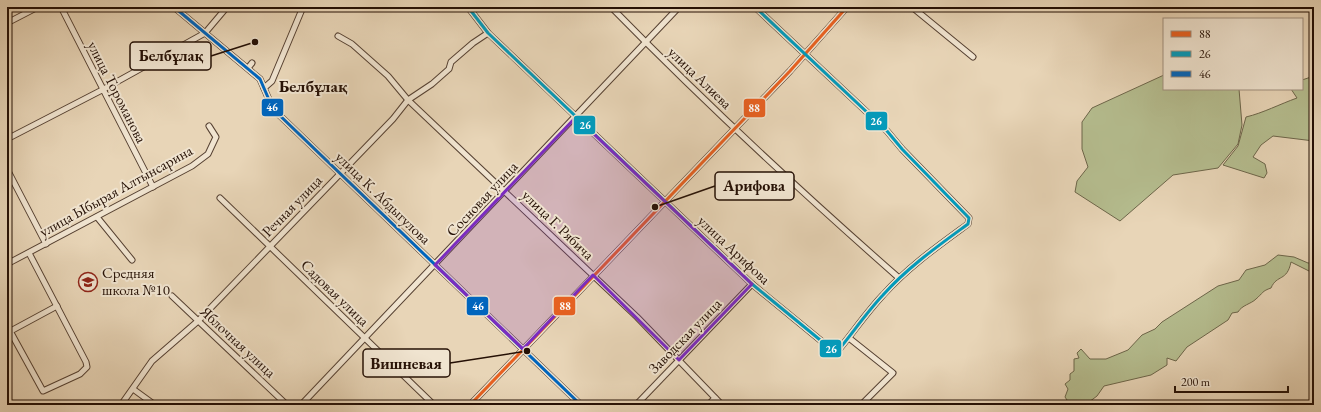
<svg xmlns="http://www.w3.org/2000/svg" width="1321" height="412" viewBox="0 0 1321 412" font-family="'EB Garamond',serif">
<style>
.green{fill:#b5bd8f;stroke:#6d664a}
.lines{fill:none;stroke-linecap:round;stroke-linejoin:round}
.minor-casing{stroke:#564132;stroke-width:7}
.minor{stroke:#f0e4d0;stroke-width:5}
.bus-1-casing{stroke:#f0e4d0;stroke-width:6}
.bus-2-casing{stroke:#f0e4d0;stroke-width:6}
.bus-3-casing{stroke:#f0e4d0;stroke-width:6}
.bus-1{stroke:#e86121;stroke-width:3}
.bus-2{stroke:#049aba;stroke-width:3}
.bus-3{stroke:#0065bd;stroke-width:3}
.marked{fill:#7b2cbf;fill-opacity:0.2;stroke:#7b2cbf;stroke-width:3;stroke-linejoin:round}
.labels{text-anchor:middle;stroke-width:4;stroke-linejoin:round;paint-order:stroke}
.street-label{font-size:15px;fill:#251005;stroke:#f0e4d0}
.poi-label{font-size:15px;fill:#251005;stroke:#f0e4d0;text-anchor:start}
.quarter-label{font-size:17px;font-weight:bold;fill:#251005;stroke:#f0e4d0}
.leader{fill:none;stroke:#251005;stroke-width:1.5}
.callout-dot{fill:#251005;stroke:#f0e4d0;stroke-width:1.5}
.callout{fill:#f0e4d0;stroke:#251005;stroke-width:1.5}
.callout-label{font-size:16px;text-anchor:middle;font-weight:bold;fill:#251005}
.line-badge{stroke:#f0e4d0;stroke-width:1.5}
.badge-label{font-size:11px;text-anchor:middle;font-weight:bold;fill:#fff}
</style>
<rect width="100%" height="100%" fill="#e8d5b7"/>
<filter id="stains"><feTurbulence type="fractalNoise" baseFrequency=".005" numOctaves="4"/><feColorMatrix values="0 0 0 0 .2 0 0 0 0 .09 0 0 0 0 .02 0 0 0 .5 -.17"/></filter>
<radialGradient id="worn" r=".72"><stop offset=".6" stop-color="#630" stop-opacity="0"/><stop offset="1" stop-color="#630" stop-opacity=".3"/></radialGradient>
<g class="green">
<polygon points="1164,75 1164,89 1239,89 1242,125 1238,144 1218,168 1173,175 1120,221 1075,192 1077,181 1088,167 1082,149 1082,122 1092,108"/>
<path d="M1314,76v65l-41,-5 -12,9 -8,12 12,7 2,9 -3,5 -41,-13 15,-19 8,-29c17,-4 34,-13 51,-19l-6,-9h11v-9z"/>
<path d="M1278,255l16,2 14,6h6v7l-5,1 -18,-9c-4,20 -14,12 -20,26 -9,3 -8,5 -15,11 -5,5 -14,6 -18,13l-6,1 -4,7 -41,27 -11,14 -9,-3v7l-16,10 -47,11 -7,10 -12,9 -16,-2 -4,-6 3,-8 -3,-5 5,-4v-6l4,-3v-12l5,-1 -2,-5 4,-4 9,10h16l22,-9 14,-15 13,-6 7,-7 56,-36 21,-6 7,-10 19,-5z"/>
</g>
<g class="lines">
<defs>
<g id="minor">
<polyline points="61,7 153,187"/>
<polyline points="174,7 260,79 273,109 581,405"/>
<path d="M468,7l20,26 264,251 84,69c16,-19 30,-40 47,-58 25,-28 55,-49 85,-71l1,-6 -67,-69 -15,-18 -132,-124"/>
<path d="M611,7c92,94 189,184 288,271"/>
<polyline points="912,7 973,57"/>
<polyline points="7,23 38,7"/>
<polyline points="338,36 352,44 388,76 408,100 637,317 722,405"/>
<polyline points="248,68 252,63"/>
<polyline points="264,88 272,81 303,7"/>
<polyline points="7,139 102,90 205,33 227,7"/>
<polyline points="7,169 46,244"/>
<polyline points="220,198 434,405"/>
<polyline points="97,217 132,260"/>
<polyline points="7,264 192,166 208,154 216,137 209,126"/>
<polyline points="172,296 287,405"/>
<polyline points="10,331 43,391 80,374 87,367 86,362 29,253"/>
<polyline points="7,333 57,306"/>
<polyline points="849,338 893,373 861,405"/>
<polyline points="133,389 155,405"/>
<polyline points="121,405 152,361 198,321 393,119 408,100 432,84 449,69 451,62 473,43 488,33"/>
<polyline points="301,405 679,7"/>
<polyline points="470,405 790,71 847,7"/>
<polyline points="636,405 752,284"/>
<polyline points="708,405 715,398"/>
<polyline points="1017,405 1019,404"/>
</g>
</defs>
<use href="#minor" class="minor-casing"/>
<use href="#minor" class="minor"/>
<defs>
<polyline id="bus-1" points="470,405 790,71 847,7"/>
<path id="bus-2" d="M468,7l20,26 264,251 84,69c16,-19 30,-40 47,-58 25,-28 55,-49 85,-71l1,-6 -67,-69 -15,-18 -132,-124"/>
<polyline id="bus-3" points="174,7 260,79 273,109 581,405"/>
</defs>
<use href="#bus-1" class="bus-1-casing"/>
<use href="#bus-2" class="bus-2-casing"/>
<use href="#bus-3" class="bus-3-casing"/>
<use href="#bus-1" class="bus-1"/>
<use href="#bus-2" class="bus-2"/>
<use href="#bus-3" class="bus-3"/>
</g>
<path class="marked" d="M576,117l176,167 -73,76 -86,-85 -70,74 -88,-84z"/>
<defs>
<symbol id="school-ring" viewBox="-11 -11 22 22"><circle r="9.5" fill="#f0e4d0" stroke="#8f2418" stroke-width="1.5"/><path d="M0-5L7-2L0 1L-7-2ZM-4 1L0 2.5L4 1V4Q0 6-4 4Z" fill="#8f2418"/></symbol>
</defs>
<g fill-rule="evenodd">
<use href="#school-ring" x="77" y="271" width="22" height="22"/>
</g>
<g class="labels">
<g class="street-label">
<text transform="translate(700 78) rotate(44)" y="5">улица Алиева</text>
<text transform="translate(117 92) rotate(63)" y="5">улица Тороманова</text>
<text transform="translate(116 191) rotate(-29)" y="5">улица Ыбырая Алтынсарина</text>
<text transform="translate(383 198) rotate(44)" y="5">улица К. Абдыгулова</text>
<text transform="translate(482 199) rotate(-47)" y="5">Сосновая улица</text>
<text transform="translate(292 206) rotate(-46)" y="5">Речная улица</text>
<text transform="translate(558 225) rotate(44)" y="5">улица Г. Рябича</text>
<text transform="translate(734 250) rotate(43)" y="5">улица Арифова</text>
<text transform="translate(335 293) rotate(44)" y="5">Садовая улица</text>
<text transform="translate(685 336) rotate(-46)" y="5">Заводская улица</text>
<text transform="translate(238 342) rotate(43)" y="5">Яблочная улица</text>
</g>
<g class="poi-label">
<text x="102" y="278">Средняя<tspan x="102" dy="17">школа №10</tspan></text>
</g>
<g class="quarter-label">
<text x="313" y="92">Белбұлақ</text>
</g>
</g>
<path class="leader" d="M255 42L211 56M655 207L715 186M527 351L450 363"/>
<g class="callout-dot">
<circle cx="255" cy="42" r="4"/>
<circle cx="655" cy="207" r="4"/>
<circle cx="527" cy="351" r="4"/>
</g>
<g class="callout">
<rect x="130" y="42" width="81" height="28" rx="4"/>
<rect x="715" y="172" width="79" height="28" rx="4"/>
<rect x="363" y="349" width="87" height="28" rx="4"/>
</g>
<g class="callout-label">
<text x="171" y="61">Белбұлақ</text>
<text x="754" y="191">Арифова</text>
<text x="406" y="369">Вишневая</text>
</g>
<g class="line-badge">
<rect x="261" y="98" width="23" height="19" rx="4" fill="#0065bd"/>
<rect x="743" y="98" width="23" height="20" rx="4" fill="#e86121"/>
<rect x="865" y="111" width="23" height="20" rx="4" fill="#049aba"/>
<rect x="573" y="115" width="23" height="20" rx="4" fill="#049aba"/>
<rect x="466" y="296" width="23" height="20" rx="4" fill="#0065bd"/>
<rect x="553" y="296" width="23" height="20" rx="4" fill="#e86121"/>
<rect x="819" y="339" width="23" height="19" rx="4" fill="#049aba"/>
</g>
<g class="badge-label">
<text x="272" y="111">46</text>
<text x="754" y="112">88</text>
<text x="876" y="125">26</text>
<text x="585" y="129">26</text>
<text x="478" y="310">46</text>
<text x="565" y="310">88</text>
<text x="831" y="353">26</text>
</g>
<rect width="1321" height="412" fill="none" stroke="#e8d5b7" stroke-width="24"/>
<rect x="8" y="8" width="1305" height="396" fill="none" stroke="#251005" stroke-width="2"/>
<rect x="12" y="12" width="1297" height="388" fill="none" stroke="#251005"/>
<rect x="1163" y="18" width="140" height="72" fill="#f0e4d0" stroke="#9f8f7f"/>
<rect x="1171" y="31" width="20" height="6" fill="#e86121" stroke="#9f8f7f"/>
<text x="1199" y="38" font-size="12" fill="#251005">88</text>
<rect x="1171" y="51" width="20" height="6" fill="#049aba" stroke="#9f8f7f"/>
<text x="1199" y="58" font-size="12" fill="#251005">26</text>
<rect x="1171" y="71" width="20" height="6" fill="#0065bd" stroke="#9f8f7f"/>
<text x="1199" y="78" font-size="12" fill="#251005">46</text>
<path d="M1175 386v6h113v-6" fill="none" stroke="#251005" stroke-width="2"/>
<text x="1181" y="386" font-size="12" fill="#251005" stroke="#f0e4d0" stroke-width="3" paint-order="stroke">200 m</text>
<rect width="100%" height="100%" filter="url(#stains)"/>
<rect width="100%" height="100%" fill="url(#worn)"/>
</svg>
